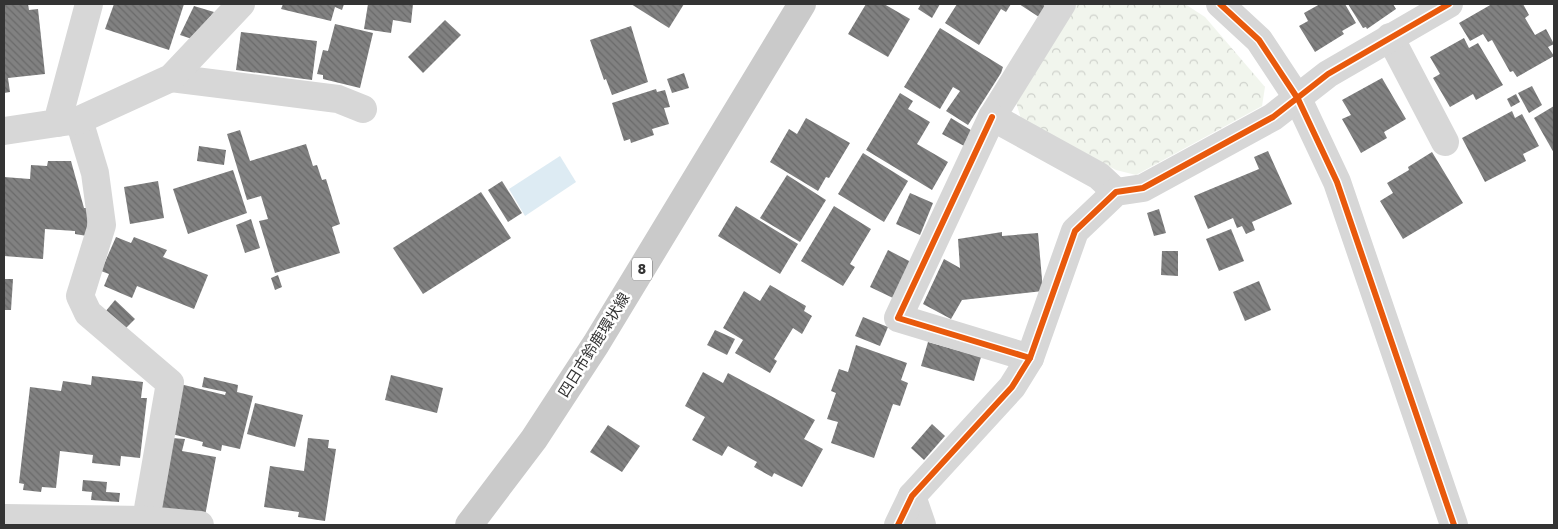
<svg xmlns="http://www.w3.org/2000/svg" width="1558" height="529" viewBox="0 0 1558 529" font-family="Jost,'Noto Sans JP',sans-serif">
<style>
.forest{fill:url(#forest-crowns)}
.water{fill:#ddebf3}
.building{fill:url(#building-back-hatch)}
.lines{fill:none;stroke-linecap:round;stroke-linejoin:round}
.minor{stroke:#d7d7d7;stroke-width:28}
.major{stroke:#cacaca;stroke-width:28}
.cycleway-casing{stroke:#fff;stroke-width:9}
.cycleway{stroke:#e8590c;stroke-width:6}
.labels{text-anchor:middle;stroke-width:5;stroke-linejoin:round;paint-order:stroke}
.shield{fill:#fff;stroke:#707070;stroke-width:1}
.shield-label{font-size:14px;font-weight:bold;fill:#333}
.street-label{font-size:15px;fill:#333;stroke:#fff}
</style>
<defs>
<pattern id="forest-crowns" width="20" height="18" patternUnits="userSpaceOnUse" patternTransform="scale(1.25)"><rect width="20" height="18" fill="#f1f5ed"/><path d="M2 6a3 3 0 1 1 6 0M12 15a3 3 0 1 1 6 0" fill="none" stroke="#cfd2cc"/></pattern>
<pattern id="building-back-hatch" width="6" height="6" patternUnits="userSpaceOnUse" patternTransform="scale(1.25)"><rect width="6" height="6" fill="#818181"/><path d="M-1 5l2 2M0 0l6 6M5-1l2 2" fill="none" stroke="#6a6a6a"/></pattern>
</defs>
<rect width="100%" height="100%" fill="#fff"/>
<polygon class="forest" points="1076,4 1185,4 1205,17 1265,87 1262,106 1136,175 1116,170 1021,119 1016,102"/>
<polygon class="water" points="560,156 576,182 525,216 509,189"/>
<g class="building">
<polygon points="4,4 28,4 29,10 38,9 45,74 8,78 10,92 4,93"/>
<polygon points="114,4 184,4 169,50 105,29"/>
<polygon points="283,4 344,4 342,10 335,7 331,21 281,9"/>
<polygon points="368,4 413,4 411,23 393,20 391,33 364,29"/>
<polygon points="631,4 684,4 669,28"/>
<polygon points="866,4 884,4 910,19 888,57 848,34"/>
<polygon points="921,4 940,4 932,18 918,9"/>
<polygon points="957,4 1011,4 1006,12 1001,9 979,45 945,23"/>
<polygon points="1019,4 1042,4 1045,6 1039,17"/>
<polygon points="1320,4 1345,4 1356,23 1342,31 1344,34 1315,52 1299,26 1308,21 1304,13"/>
<polygon points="1348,4 1393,4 1396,9 1367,29 1366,27 1363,28"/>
<polygon points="1492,4 1523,4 1529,15 1525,18 1535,35 1546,29 1554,44 1548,47 1554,56 1517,77 1513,71 1510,72 1492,40 1488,42 1483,34 1470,41 1459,23"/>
<polygon points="194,6 214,12 192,39 180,35"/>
<polygon points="445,20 461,35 423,73 408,57"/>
<polygon points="335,24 373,33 360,88 323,79 323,75 317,74 323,50 328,51"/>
<polygon points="631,26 648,82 612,95 606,79 604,80 590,40"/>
<polygon points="940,28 1003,67 1001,73 968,125 946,111 960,91 953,87 940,109 904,87"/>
<polygon points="241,32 317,41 312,80 236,70"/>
<polygon points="1464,38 1469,48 1478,43 1503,85 1476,100 1473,94 1450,107 1433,78 1440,74 1430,57"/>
<polygon points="684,73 689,88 672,93 667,79"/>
<polygon points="1382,78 1406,119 1384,132 1387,138 1361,153 1342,119 1351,115 1342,100"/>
<polygon points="1532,86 1542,105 1529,113 1518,93"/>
<polygon points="656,89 657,92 665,90 670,107 664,108 669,124 652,129 654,135 631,143 630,139 624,141 612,103"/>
<polygon points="900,93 913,101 908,109 930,122 917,144 948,162 932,190 866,150"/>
<polygon points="1516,94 1520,102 1511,107 1507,99"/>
<polygon points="1554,106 1554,153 1534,118"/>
<polygon points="1512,111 1515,118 1522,114 1539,146 1523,154 1526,161 1485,182 1462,138"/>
<polygon points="806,118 850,143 829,178 826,177 818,191 770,162 789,129 797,134"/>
<polygon points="951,118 974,132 966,147 942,134"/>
<polygon points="240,130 250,161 306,144 313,166 317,165 322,180 326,179 340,224 332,227 340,253 275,273 259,221 268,219 261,196 247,200 227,134"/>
<polygon points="199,146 226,150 224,165 197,161"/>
<polygon points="1268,151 1292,204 1252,222 1255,230 1246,234 1242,226 1237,228 1233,218 1208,229 1194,196 1259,169 1254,157"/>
<polygon points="1432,152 1463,203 1403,239 1380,201 1393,193 1387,183 1409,170 1408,167"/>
<polygon points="863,153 908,181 884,222 838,194"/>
<polygon points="48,161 71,161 84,208 88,208 87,236 75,234 75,231 45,229 43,259 4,256 4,177 30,179 31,165 47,166"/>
<polygon points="233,170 247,213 188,234 173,189"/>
<polygon points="787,175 826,200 800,242 760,218"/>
<polygon points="158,181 164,218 130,224 124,187"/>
<polygon points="502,181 522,213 508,222 488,190"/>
<polygon points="481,192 511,238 423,294 393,248"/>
<polygon points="910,193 933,203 920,235 896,224"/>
<polygon points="736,206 798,244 780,274 718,236"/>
<polygon points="834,206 871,229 850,264 855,267 843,286 801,261"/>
<polygon points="1159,209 1166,233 1154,236 1147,213"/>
<polygon points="251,219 260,248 245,253 236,225"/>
<polygon points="1231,229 1244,261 1219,271 1206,239"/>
<polygon points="1002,232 1002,236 1038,233 1043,291 962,300 951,319 923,304 944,259 960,268 958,239"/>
<polygon points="116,237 131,243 134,237 167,250 163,257 208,275 194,309 137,286 132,298 104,286 109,274 101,271"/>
<polygon points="888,250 911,262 893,298 870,287"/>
<polygon points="1162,251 1178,251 1178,276 1161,275"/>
<polygon points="278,275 282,287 275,290 271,278"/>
<polygon points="4,279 13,279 11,310 4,310"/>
<polygon points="1259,281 1271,310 1245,321 1233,292"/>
<polygon points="770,285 806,306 804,311 812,316 802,334 793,328 774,359 777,361 770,373 735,353 743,340 723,328 744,291 760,301"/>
<polygon points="115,300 135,319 124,330 105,312"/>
<polygon points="863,317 888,327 880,346 855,336"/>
<polygon points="715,330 735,339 727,355 707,345"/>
<polygon points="928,342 981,357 974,381 921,366"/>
<polygon points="856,345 907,363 901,380 908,383 900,406 893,404 874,458 831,443 838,422 827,419 836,393 831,391 839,369 848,372"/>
<polygon points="703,372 723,383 728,373 815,420 804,439 823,449 802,487 774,473 772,477 754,467 757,462 728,446 722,456 692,440 705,417 685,406"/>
<polygon points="391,375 443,388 437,413 385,400"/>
<polygon points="92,376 143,382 141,398 147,398 140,458 121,456 120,466 92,463 93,455 60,451 56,488 42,487 41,492 23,490 24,484 19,483 30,387 61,391 63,381 91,385"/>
<polygon points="204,377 238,385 237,392 253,396 240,449 222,445 221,451 202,446 203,442 168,433 180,384 225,395 226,392 202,387"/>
<polygon points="255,403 303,415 295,447 247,434"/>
<polygon points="932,424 945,436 924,460 911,448"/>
<polygon points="608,425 640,446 622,472 590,452"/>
<polygon points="171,438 185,439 182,451 216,457 205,516 157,512"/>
<polygon points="308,438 329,440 328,448 336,449 325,521 298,517 299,512 264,507 270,466 304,471"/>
<polygon points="83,480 107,482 106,492 120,493 119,502 91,500 92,492 82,491"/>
</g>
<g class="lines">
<g class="minor">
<polyline points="1062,4 992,117 1099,176 1116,192"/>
<polyline points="1220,4 1259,40 1298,99 1337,182 1454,525"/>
<polyline points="1390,37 1445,142"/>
<polyline points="171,78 338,99 363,109"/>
<polyline points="992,117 898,318 1030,358"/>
<polyline points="79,120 95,173 102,225 80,296 88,313 170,383 146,520"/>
<polyline points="57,123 79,120 171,78 241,4"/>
<polyline points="4,131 57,123 89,4"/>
<polyline points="912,496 922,525"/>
<polyline points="4,518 146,520 200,525"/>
<polyline points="898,525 912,496 1012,387 1030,358 1075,231 1116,192 1143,188 1273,117 1328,74 1449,4"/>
</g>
<polyline class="major" points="469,525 534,439 596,344 802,4"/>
<defs>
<g id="cycleway">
<polyline points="1220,4 1259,40 1298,99 1337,182 1454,525"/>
<polyline points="992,117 898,318 1030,358"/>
<polyline points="898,525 912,496 1012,387 1030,358 1075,231 1116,192 1143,188 1273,117 1328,74 1449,4"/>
</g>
</defs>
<use href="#cycleway" class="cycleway-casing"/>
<use href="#cycleway" class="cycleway"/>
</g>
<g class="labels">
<rect class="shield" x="632" y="257.5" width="20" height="23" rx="4"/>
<g class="shield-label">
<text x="642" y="274">8</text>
</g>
<g class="street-label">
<text transform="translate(594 345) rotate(-58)" y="5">四日市鈴鹿環状線</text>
</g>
</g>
<rect width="1558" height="529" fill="none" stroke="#333333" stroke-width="10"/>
</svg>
